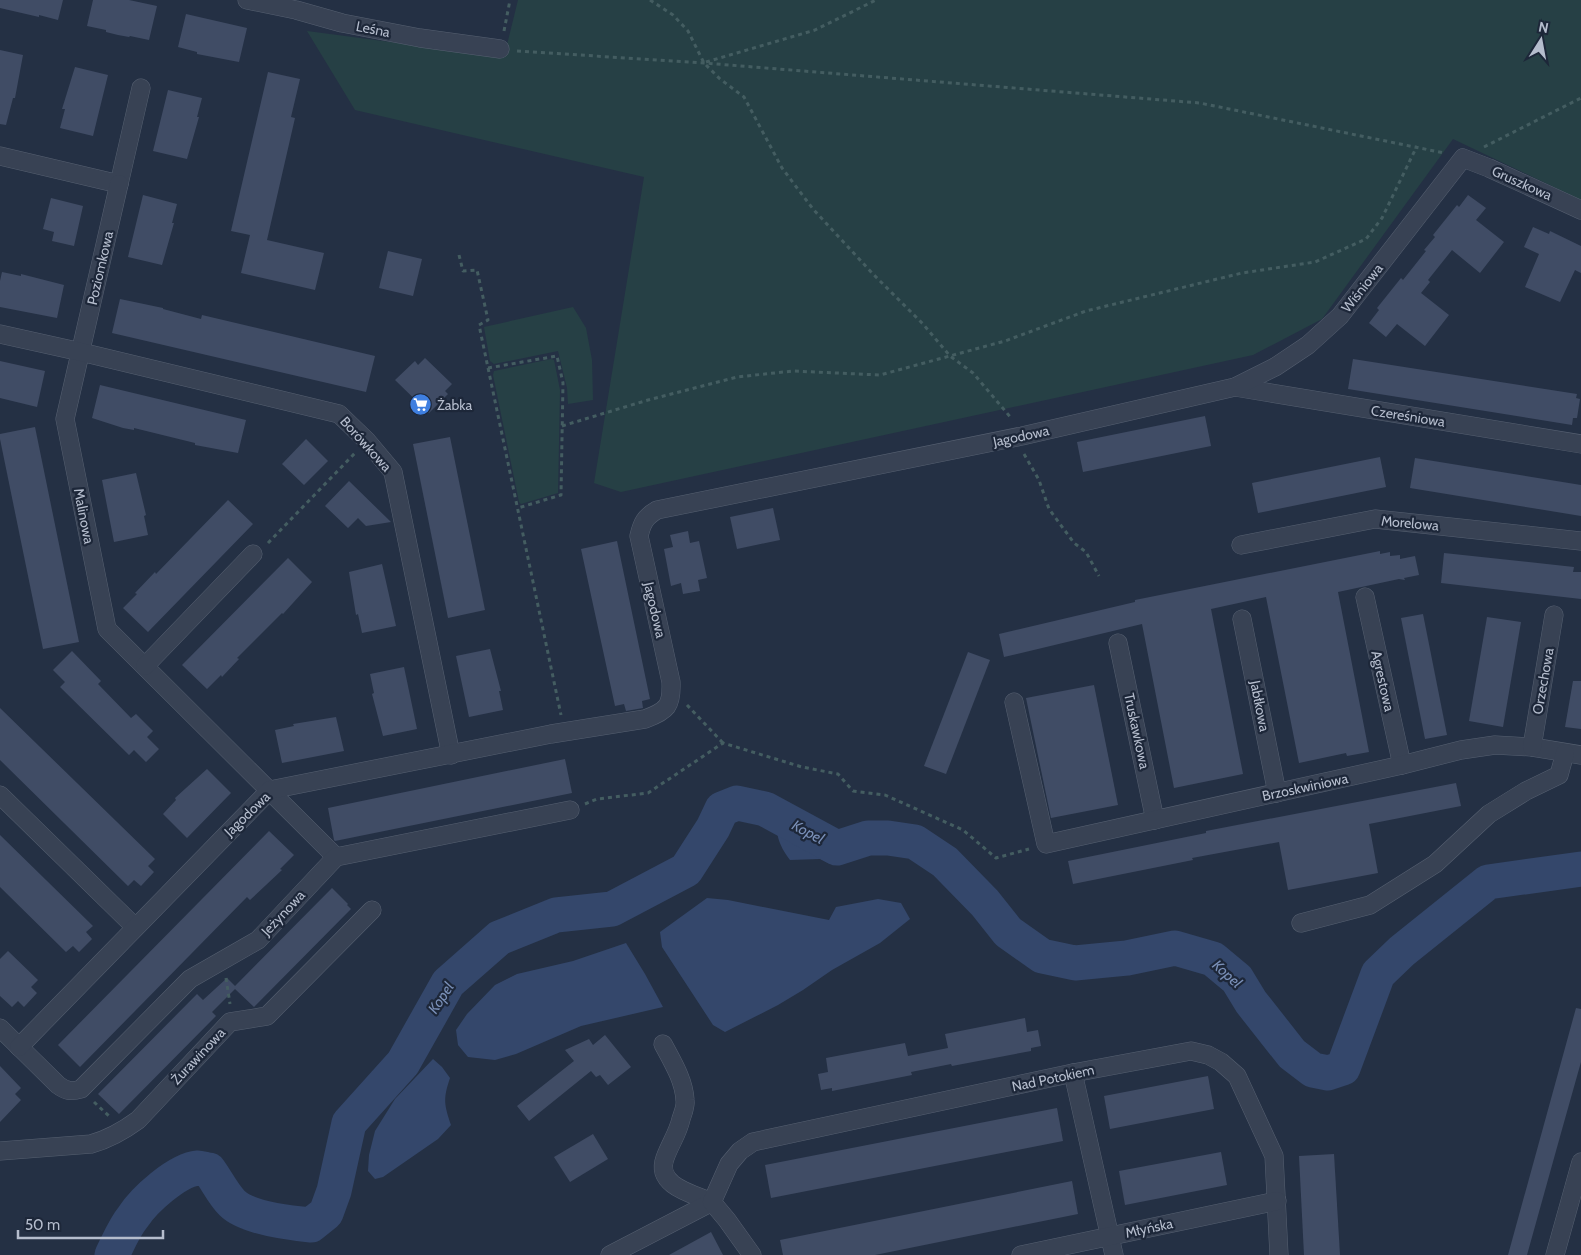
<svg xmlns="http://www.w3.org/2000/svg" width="1581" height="1255" viewBox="0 0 1581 1255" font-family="Cabin,sans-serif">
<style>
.green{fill:#264045}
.water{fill:#34476b}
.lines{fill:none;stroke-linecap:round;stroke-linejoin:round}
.river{stroke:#34476b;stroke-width:35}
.building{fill:#404c65}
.street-casing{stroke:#566071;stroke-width:19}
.path{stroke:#445d61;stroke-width:3;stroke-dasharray:4 4;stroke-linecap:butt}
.street{stroke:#384254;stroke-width:18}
.labels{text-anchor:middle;stroke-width:4.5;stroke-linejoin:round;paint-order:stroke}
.street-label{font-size:14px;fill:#b5bdcd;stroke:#1d2739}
.poi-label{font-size:14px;fill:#b5bdcd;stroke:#1d2739;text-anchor:start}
.water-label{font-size:15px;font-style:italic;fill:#7a90b8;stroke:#1d2739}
</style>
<rect width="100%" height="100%" fill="#243044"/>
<g class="green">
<polygon points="518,0 1581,0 1581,200 1453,139 1322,319 1253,355 621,492 594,483 644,177 355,110 307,31 504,57"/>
<polygon points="573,307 586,328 592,360 593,400 568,404 567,388 558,351 494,364 490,361 484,327"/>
<polygon points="551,359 554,360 560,390 558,493 521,504 519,502 493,375 494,371"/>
</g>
<g class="water">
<path d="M788,808c22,4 40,16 57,30l-8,10 -7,16 -10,-5 -30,1c-12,-16 -14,-26 -14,-45z"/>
<polygon points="707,898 728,900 829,920 836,907 878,899 901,903 910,919 880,943 832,970 803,990 778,1005 725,1032 713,1025 662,947 660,932"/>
<polygon points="626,943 645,974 663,1007 581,1026 516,1054 495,1060 468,1057 458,1045 456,1030 467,1014 495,985 517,974 573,961"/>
<path d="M433,1059l9,8 8,11c-7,21 -6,26 1,47l-13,14 -55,38 -8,2 -7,-8 1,-16 6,-24 20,-32z"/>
</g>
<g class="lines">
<path class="river" d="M112,1255c6,-12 12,-27 21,-38 11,-17 44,-47 65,-49 3,0 8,2 11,2 8,11 14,24 23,33 15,15 58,20 79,22l15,-12 8,-22 15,-68 54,-60 45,-80 51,-45 57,-23 56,-6 74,-39 27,-42 9,-19 15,-6 28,6 72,39 31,-10h20l27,4 30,20 40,41 23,29 34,24 33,7 52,-5 48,-10 38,11 24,20 14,23 41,52 21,16 15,3 15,-5 35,-94 24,-23 86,-69 93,-13"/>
</g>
<g class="building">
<polygon points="0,0 63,0 58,20 39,15 39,17 0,8"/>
<polygon points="93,0 129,0 157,6 149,40 130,36 129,37 118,35 106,32 106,30 87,26"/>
<polygon points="186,14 247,28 239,62 197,54 197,52 178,47"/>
<polygon points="0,50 23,55 15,98 13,98 6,125 0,124"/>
<polygon points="75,67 108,75 93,136 60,128 65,109 62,109"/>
<polygon points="268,72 300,79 291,117 295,118 267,240 324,253 315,290 241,273 250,235 231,231"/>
<polygon points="168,90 202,98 197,117 199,117 187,159 153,151"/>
<polygon points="143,195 177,204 172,223 174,223 162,265 128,257"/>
<polygon points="1468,195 1486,208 1476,220 1504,242 1480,273 1452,250 1428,280 1430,282 1421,293 1449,315 1425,346 1397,324 1386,337 1369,323 1379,310 1377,308 1401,278 1403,280 1426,251 1424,250 1435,237 1433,235 1457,205 1459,207"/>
<polygon points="51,198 83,206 74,246 52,241 54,232 43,229"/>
<polygon points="1533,227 1549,234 1550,231 1581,246 1581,273 1575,270 1560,302 1525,287 1539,254 1524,247"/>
<polygon points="388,251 422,259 413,296 379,288"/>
<polygon points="2,272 21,276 21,274 64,285 57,318 0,307 0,281"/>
<polygon points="120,299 163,308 163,309 201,319 202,315 375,356 366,392 112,333"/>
<polygon points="425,358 452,384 445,391 448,394 429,413 395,380 415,361 418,365"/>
<polygon points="1353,359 1577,394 1576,398 1580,399 1577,418 1573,418 1572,425 1348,389"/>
<polygon points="0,361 45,371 37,407 0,398"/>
<polygon points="100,385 246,420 238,453 195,445 195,443 134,428 134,430 123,428 92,418"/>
<polygon points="1205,416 1211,446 1083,472 1077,442"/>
<polygon points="35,427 79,642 43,649 0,439 0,434"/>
<polygon points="450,437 485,610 448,618 413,444"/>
<polygon points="306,439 328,461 304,485 282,464"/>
<polygon points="1380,457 1386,487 1258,513 1252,483"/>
<polygon points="1415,458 1581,485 1581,516 1410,488"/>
<polygon points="136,473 146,515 144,516 148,535 114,542 102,480"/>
<polygon points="349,481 391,522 366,526 358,518 348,528 325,506"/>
<polygon points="228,500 253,524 148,632 123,608 137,594 135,593 155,572 156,574"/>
<polygon points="773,508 780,540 737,549 730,517"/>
<polygon points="688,531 690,543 699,541 707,578 698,580 700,591 683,594 681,583 671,586 664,549 673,547 670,535"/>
<polygon points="617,541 650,699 642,701 643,708 626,711 624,704 615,706 581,549"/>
<polygon points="1380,551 1380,554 1390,552 1390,556 1400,555 1400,559 1415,556 1419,575 1404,578 1405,580 1399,579 1338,592 1369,752 1347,756 1346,753 1299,763 1266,597 1211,609 1243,774 1174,788 1142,624 1004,657 999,634 1135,602 1135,600"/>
<polygon points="1444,553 1574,567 1573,572 1581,572 1581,599 1441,583"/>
<polygon points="288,558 312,582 283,614 282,613 237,658 239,659 222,677 221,675 207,689 182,665"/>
<polygon points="382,564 396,626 362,633 358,614 356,615 349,572"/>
<polygon points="1423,614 1447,735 1425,739 1401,618"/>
<polygon points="1487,617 1521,622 1503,727 1469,721"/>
<polygon points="490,649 501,691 499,691 503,710 469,717 456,656"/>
<polygon points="72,651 101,681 98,684 131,718 136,714 153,731 147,737 159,749 146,762 134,750 129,755 60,687 65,682 53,670"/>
<polygon points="968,652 990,660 946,774 924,766"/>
<polygon points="404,667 417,729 383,736 372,694 374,693 370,674"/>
<polygon points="1573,681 1581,681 1581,729 1565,727"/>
<polygon points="1094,685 1118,805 1051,818 1026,698"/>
<polygon points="0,708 155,859 148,866 154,872 141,886 134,880 128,886 0,760"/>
<polygon points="336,717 344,751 282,763 275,730 294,726 293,724"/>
<polygon points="565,759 572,793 335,841 334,840 328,808"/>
<polygon points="207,769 231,793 187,838 163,814 176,800 175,798"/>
<polygon points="1456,783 1461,806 1369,824 1378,873 1288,890 1279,842 1192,858 1193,860 1073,884 1068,861 1206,833 1206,831"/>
<polygon points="269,831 294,855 280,869 282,870 250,900 247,897 80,1067 58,1045"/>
<polygon points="0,835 93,926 86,932 92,939 79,952 73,946 66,952 0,887"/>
<polygon points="332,888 348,904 347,905 351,909 254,1007 235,989 212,1012 216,1016 119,1114 98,1094 197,994 203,1000 227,978 235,986"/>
<polygon points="8,951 38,980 31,987 37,993 24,1007 18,1001 12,1007 0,996 0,959"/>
<polygon points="1576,1008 1581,1009 1581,1062 1561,1133 1527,1255 1508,1255"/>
<polygon points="1025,1018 1027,1032 1038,1030 1041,1046 1031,1048 1031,1051 952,1066 951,1064 911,1072 912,1075 832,1091 832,1088 821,1090 818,1074 828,1072 826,1058 905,1043 908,1056 948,1048 945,1034"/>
<polygon points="605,1035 631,1067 608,1085 600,1075 596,1077 591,1071 529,1121 517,1106 574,1061 565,1050 589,1039 593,1045"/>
<polygon points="0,1066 21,1088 15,1094 21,1100 0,1122"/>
<polygon points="1208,1076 1214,1109 1110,1129 1104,1096"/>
<polygon points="1057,1108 1063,1141 771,1198 765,1165"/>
<polygon points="593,1134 608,1159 570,1182 554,1157"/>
<polygon points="1221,1152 1227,1185 1125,1205 1119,1171"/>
<polygon points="1334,1154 1340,1255 1304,1255 1299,1156"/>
<polygon points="1072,1181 1078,1214 875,1255 783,1255 780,1240"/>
<polygon points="711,1232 723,1255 669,1255"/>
</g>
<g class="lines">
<defs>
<g id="street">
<polyline points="247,0 296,10 342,23 420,38 500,49"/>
<polyline points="0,156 119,184 141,88"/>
<polyline points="119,184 65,419 107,629 336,857"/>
<polyline points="0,334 81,352 339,414 367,441 393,472 451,755"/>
<polyline points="1235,387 1581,444"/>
<polyline points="1241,545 1375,519 1581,541"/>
<polyline points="1365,597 1402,765"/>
<polyline points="1242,619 1277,793"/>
<polyline points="1118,643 1155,820"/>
<polyline points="145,666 253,554"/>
<polyline points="1014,702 1046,844 1402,765 1461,750 1495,745 1532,747 1581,755"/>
<polyline points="1532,747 1554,615"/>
<polyline points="0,795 135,927"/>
<polyline points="1301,923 1370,905 1435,864 1489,814 1526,791 1559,775 1565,753"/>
<path d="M0,1028l58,57c8,6 13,7 23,4l109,-110 68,-39 78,-83 234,-47"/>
<path d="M663,1044c9,17 21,36 22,56 1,6 -2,13 -4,19 -3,14 -11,25 -16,39 -10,28 28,36 47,44"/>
<path d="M19,1047l251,-257 281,-56 94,-15c22,-8 27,-13 26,-37l-32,-146c3,-13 6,-19 18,-26l365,-74 213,-49 40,-20 33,-22 32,-29 123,-158 26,10 92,42"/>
<polyline points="1073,1073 1114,1255"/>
<path d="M0,1151l91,-7c18,-5 32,-13 47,-24l92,-98 37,-6 105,-106"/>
<polyline points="610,1255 712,1202"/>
<polyline points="752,1255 727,1220 712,1202 729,1164 740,1151 753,1142 1073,1073 1191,1051 1208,1055 1221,1062 1237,1076 1274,1156 1279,1255"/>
<polyline points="1021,1255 1277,1201"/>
<polyline points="1555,1255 1581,1162"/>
</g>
</defs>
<use href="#street" class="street-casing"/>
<g class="path">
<polyline points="650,0 673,15 688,31 704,63 720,79 744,97 782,168 813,209 873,274 923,324 950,356 973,373 1012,419"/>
<polyline points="504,31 510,0"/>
<polyline points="517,51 704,63 1200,103 1444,153"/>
<polyline points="706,62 815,30 876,0"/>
<polyline points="1484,147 1581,98"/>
<polyline points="459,255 463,271 477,270 488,320 479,325 561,715"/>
<polyline points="488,368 557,356 563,383 561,495 518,508"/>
<polyline points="562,426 648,400 737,377 793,371 880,375 1005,341 1086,311 1242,273 1315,262 1366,239 1382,218 1417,146"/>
<polyline points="1024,454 1039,480 1049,509 1074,543 1086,552 1099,576"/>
<polyline points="268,543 355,453"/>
<polyline points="687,705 723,743"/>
<polyline points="585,804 597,799 648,793 723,743 802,767 838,774 853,791 885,795 963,830 996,858 1029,849"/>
<polyline points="226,978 230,1004"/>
<polyline points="94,1102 111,1118"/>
</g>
<use href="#street" class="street"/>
</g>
<defs>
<symbol id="supermarket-disc" viewBox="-11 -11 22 22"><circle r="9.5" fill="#3f7fe0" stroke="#1d2739"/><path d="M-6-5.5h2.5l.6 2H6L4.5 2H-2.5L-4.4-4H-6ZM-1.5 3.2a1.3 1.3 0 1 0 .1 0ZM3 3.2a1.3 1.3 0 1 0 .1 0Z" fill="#fff"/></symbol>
</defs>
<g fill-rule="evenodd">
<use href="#supermarket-disc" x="408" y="392" width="25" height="25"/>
</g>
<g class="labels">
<g class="street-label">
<text transform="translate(373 29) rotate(11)" y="5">Leśna</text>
<text transform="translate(1522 183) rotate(24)" y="5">Gruszkowa</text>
<text transform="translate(100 268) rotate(-77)" y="5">Poziomkowa</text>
<text transform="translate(1362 288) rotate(-52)" y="5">Wiśniowa</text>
<text transform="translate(1408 416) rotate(9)" y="5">Czereśniowa</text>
<text transform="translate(1021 436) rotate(-12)" y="5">Jagodowa</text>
<text transform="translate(366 444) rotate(48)" y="5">Borówkowa</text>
<text transform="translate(84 516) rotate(79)" y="5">Malinowa</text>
<text transform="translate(1410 523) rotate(5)" y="5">Morelowa</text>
<text transform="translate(655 610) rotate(77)" y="5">Jagodowa</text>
<text transform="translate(1383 681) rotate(77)" y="5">Agrestowa</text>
<text transform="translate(1543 681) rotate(-80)" y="5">Orzechowa</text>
<text transform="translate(1260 706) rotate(79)" y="5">Jabłkowa</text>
<text transform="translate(1137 731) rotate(78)" y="5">Truskawkowa</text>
<text transform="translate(1305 787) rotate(-12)" y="5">Brzoskwiniowa</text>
<text transform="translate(247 814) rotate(-44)" y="5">Jagodowa</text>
<text transform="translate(283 913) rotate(-47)" y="5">Jeżynowa</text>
<text transform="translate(198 1056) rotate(-47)" y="5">Żurawinowa</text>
<text transform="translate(1053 1078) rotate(-12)" y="5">Nad Potokiem</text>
<text transform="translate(1149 1228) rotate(-12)" y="5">Młyńska</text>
</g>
<g class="poi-label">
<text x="437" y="410">Żabka</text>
</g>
<g class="water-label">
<text transform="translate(808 832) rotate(28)" y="5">Kopel</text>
<text transform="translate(1227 974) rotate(42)" y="5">Kopel</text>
<text transform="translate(441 998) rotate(-57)" y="5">Kopel</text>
</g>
</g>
<g transform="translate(1541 40) rotate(11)" stroke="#1d2739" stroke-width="4" paint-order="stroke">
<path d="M0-4L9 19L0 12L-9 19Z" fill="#b5bdcd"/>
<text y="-8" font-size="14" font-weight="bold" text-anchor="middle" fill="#b5bdcd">N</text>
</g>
<path d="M18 1230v8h145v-8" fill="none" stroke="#b5bdcd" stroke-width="2.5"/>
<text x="25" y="1230" font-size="15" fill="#b5bdcd" stroke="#1d2739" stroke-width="4" paint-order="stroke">50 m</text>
</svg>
